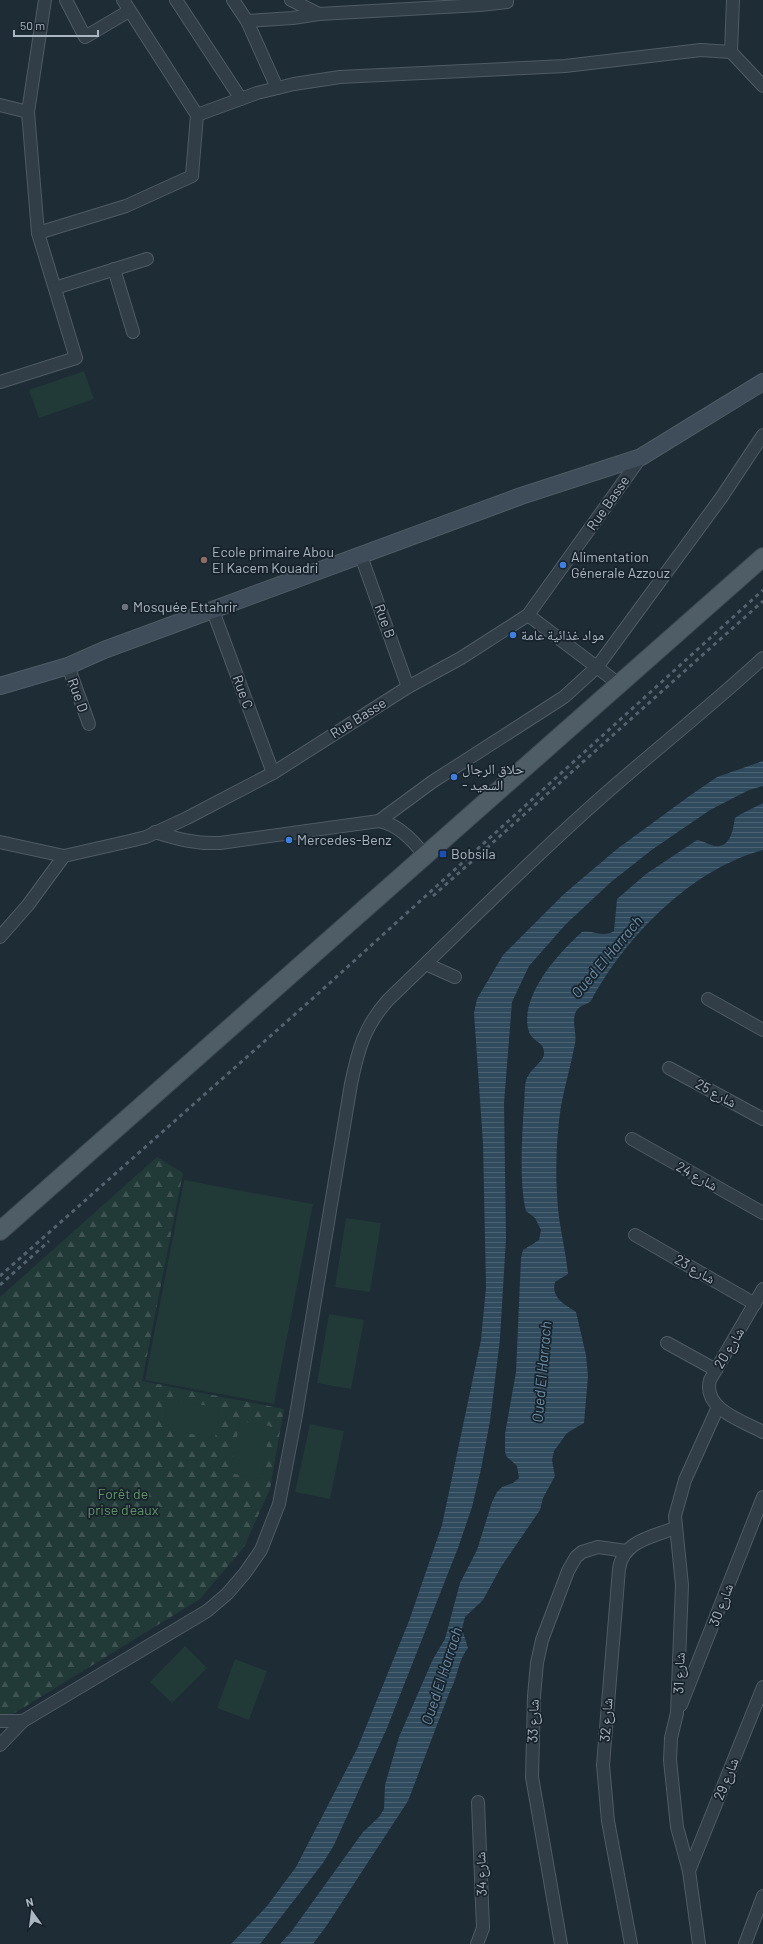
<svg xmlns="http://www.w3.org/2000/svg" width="763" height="1944" viewBox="0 0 763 1944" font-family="Barlow,'Noto Naskh Arabic',sans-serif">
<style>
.forest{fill:url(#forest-firs)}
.pitch{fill:#213937}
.water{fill:url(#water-rules)}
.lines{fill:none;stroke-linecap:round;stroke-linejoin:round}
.street-casing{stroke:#4f5b65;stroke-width:14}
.secondary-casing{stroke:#4f5b65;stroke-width:18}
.primary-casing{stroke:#3b4650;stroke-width:20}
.street{stroke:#313d47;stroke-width:12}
.secondary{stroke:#3f4d5a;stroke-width:16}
.primary{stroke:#4f5d67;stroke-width:18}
.rail{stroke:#53626e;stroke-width:3;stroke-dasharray:4 4;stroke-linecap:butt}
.education-dot{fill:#8d6e63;stroke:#17222b;stroke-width:1.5}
.shop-dot{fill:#3f7fe0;stroke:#17222b;stroke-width:1.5}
.worship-dot{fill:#6b7280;stroke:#17222b;stroke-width:1.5}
.transit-dot{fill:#1a4fb4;stroke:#17222b;stroke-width:1.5}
.labels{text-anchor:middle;stroke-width:3.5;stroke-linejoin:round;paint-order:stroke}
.street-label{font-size:14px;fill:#abb8c4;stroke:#17222b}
.poi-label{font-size:14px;fill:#abb8c4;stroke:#17222b;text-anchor:start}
.park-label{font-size:14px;fill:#629566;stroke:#17222b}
.water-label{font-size:15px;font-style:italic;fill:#6a8faa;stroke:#17222b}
</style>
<defs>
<pattern id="forest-firs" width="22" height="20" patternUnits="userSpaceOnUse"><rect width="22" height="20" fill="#213937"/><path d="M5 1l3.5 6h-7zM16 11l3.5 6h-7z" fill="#3f5452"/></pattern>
<pattern id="water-rules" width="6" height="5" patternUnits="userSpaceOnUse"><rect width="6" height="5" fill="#304b5e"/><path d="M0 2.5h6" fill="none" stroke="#4b6373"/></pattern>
</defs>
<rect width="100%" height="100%" fill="#1e2c36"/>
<polygon class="forest" points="157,1157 183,1173 142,1381 284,1409 270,1489 244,1547 200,1599 0,1722 0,1297"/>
<g class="pitch">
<polygon points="84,371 94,399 39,418 29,390"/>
<polygon points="184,1180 313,1204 274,1404 145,1380"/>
<polygon points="346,1218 381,1223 370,1292 335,1287"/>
<polygon points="329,1314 364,1320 351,1389 317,1383"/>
<polygon points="167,1399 220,1408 215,1438 162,1429"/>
<polygon points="240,1421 270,1426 261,1479 230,1473"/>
<polygon points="310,1424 344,1431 330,1499 295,1492"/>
<polygon points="185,1646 207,1668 172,1703 150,1682"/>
<polygon points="235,1659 267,1671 249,1720 217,1708"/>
</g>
<g class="water">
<polygon points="763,761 763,786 749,790 710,810 653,849 611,882 566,924 529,966 512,1002 504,1103 506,1238 500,1339 490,1421 481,1469 472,1507 458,1548 387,1728 334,1845 323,1863 260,1944 231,1944 267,1906 296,1867 357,1749 409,1621 442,1525 481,1340 486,1287 483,1144 474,1013 477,999 503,955 564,894 617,849 688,797 717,777"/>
<path d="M763,803v47c-71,19 -136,85 -171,149 -3,7 -13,4 -17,15 -3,9 2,19 0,30 -4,20 -10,41 -14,62 -5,33 -6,69 -3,102 2,22 8,44 10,66l-13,8c-4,16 9,22 21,30l10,43 2,21 -4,47 -17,10 -13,18 -2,9 3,16 -12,22 -3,12 -39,57 -18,33 -18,17 -3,12 6,19c-10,12 -10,29 -18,43l-42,110 -81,124 -14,19h-33l11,-12 72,-100 16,-15 5,-8 1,-24 14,-48 34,-78 12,-20 15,-56 17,-33 15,-48 5,-10 5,-5 11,-4 6,-5 -2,-12 -11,-10 -1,-5v-17l11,-62 5,-114 2,-8 16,-10 2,-10 -6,-12 -9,-7c-7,-28 -4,-76 -2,-106 1,-8 0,-17 2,-24 3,-12 17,-18 18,-27 1,-12 -11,-12 -15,-22 -11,-34 29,-79 53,-100 13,-2 21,6 32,-1l3,-32 29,-25 51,-34c7,1 12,5 18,6 16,2 18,-17 20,-28l6,-4z"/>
</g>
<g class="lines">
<defs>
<g id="street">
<polyline points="66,0 85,37 129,11"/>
<polyline points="123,0 197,115"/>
<polyline points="176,0 241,99"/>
<polyline points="233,0 247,21 293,18 319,14"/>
<polyline points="291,0 319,14 480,5 507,2 507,0"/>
<polyline points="247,21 277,88"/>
<polyline points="731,52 733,0"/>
<polyline points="0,105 28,112 38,233 76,358 0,382"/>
<polyline points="28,112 45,0"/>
<polyline points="38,233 126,206 192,176 197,115 257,93 294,84 340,77 565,66 701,50 731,52 763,86"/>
<polyline points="114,269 133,332"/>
<polyline points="55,288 147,259"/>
<polyline points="361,556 408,687"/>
<polyline points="213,611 273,773"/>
<polyline points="528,615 619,684"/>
<polyline points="68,666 89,724"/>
<polyline points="379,821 432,782 564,697 597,667 721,498 763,435"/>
<path d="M155,832c22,7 41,12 65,11l159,-22c19,3 34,19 46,35"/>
<polyline points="0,842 64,856 130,841 146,837 187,818 273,773 408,687 461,658 528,615 641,457"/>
<polyline points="0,937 28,905 64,856"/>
<polyline points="426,964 455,977"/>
<polyline points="708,999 763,1030"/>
<polyline points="669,1068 763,1119"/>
<polyline points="632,1139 763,1213"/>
<polyline points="635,1235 755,1304"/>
<path d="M763,1289l-53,91c-8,29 33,41 53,52"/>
<polyline points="667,1343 716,1370"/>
<polyline points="681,1705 763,1497"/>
<polyline points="0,1721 23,1721"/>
<path d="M0,1745l23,-24 184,-110 20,-17 18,-21 16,-23 18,-46 17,-89 55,-331c7,-34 13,-57 37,-84 69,-66 136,-134 208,-198 55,-49 113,-94 167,-144"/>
<polyline points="689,1871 763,1687"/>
<polyline points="477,1944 483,1928 478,1802"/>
<polyline points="561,1944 532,1777 534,1696 537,1663 542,1640 568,1571 576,1557 582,1552 598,1547 626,1551"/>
<path d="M631,1944l-23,-123 -5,-56 16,-196c4,-28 33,-32 56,-41"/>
<polyline points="699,1944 689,1871 677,1827 670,1760 671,1738 677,1713 682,1585 675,1516 685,1480 718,1407"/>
<polyline points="745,1944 763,1896"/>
</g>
<polyline id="secondary" points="0,686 68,666 104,650 521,496 641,457 763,382"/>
<polyline id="primary" points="0,1231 763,557"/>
</defs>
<use href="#street" class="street-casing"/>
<use href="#secondary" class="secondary-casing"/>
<use href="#primary" class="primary-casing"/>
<use href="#street" class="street"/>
<use href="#secondary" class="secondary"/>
<use href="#primary" class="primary"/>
<g class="rail">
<polyline points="433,896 763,601"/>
<polyline points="0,1276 311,1000 763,590"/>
<polyline points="0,1285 49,1241"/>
</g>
</g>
<circle class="education-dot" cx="204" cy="560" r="4"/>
<g class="shop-dot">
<circle cx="563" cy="565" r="4"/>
<circle cx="513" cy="635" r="4"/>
<circle cx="454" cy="777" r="4"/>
<circle cx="289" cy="840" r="4"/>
</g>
<circle class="worship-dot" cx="125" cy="607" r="4"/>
<rect class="transit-dot" x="439" y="850" width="8" height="8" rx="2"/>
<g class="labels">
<g class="street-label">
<text transform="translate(608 503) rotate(-55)" y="5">Rue Basse</text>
<text transform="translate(385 621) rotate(70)" y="5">Rue B</text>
<text transform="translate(243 692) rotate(70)" y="5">Rue C</text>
<text transform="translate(78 695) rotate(70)" y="5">Rue D</text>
<text transform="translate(358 718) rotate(-32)" y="5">Rue Basse</text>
<text transform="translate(716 1093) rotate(29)" y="5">شارع 25</text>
<text transform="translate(697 1176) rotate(29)" y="5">شارع 24</text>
<text transform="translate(695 1269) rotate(30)" y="5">شارع 23</text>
<text transform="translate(729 1348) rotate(-59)" y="5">شارع 20</text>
<text transform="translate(721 1605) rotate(-69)" y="5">شارع 30</text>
<text transform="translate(679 1673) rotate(-88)" y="5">شارع 31</text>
<text transform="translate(606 1720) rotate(-86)" y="5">شارع 32</text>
<text transform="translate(533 1721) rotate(-88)" y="5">شارع 33</text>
<text transform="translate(726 1779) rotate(-68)" y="5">شارع 29</text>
<text transform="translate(481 1874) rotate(-92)" y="5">شارع 34</text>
</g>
<g class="poi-label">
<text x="212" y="557">Ecole primaire Abou<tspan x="212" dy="16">El Kacem Kouadri</tspan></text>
<text x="571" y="562">Alimentation<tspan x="571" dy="16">Génerale Azzouz</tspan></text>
<text x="133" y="612">Mosquée Ettahrir</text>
<text x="521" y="640">مواد غذائية عامة</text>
<text x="462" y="774">حلاق الرجال<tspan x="462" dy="16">- السعيد</tspan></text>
<text x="297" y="845">Mercedes-Benz</text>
<text x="451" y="859">Bobsila</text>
</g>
<g class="park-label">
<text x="123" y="1499">Forêt de<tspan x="123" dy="16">prise d'eaux</tspan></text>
</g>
<g class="water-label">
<text transform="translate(607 957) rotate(-50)" y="5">Oued El Harrach</text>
<text transform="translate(542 1372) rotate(-85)" y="5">Oued El Harrach</text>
<text transform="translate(442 1676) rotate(-72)" y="5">Oued El Harrach</text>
</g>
</g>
<g transform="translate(32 1912) rotate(346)" stroke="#17222b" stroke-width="3" paint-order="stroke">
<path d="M0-3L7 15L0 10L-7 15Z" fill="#abb8c4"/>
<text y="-6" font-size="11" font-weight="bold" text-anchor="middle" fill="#abb8c4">N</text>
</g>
<path d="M14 30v6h84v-6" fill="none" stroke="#abb8c4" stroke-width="2"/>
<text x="20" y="30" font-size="12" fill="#abb8c4" stroke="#17222b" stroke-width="3" paint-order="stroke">50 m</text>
</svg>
